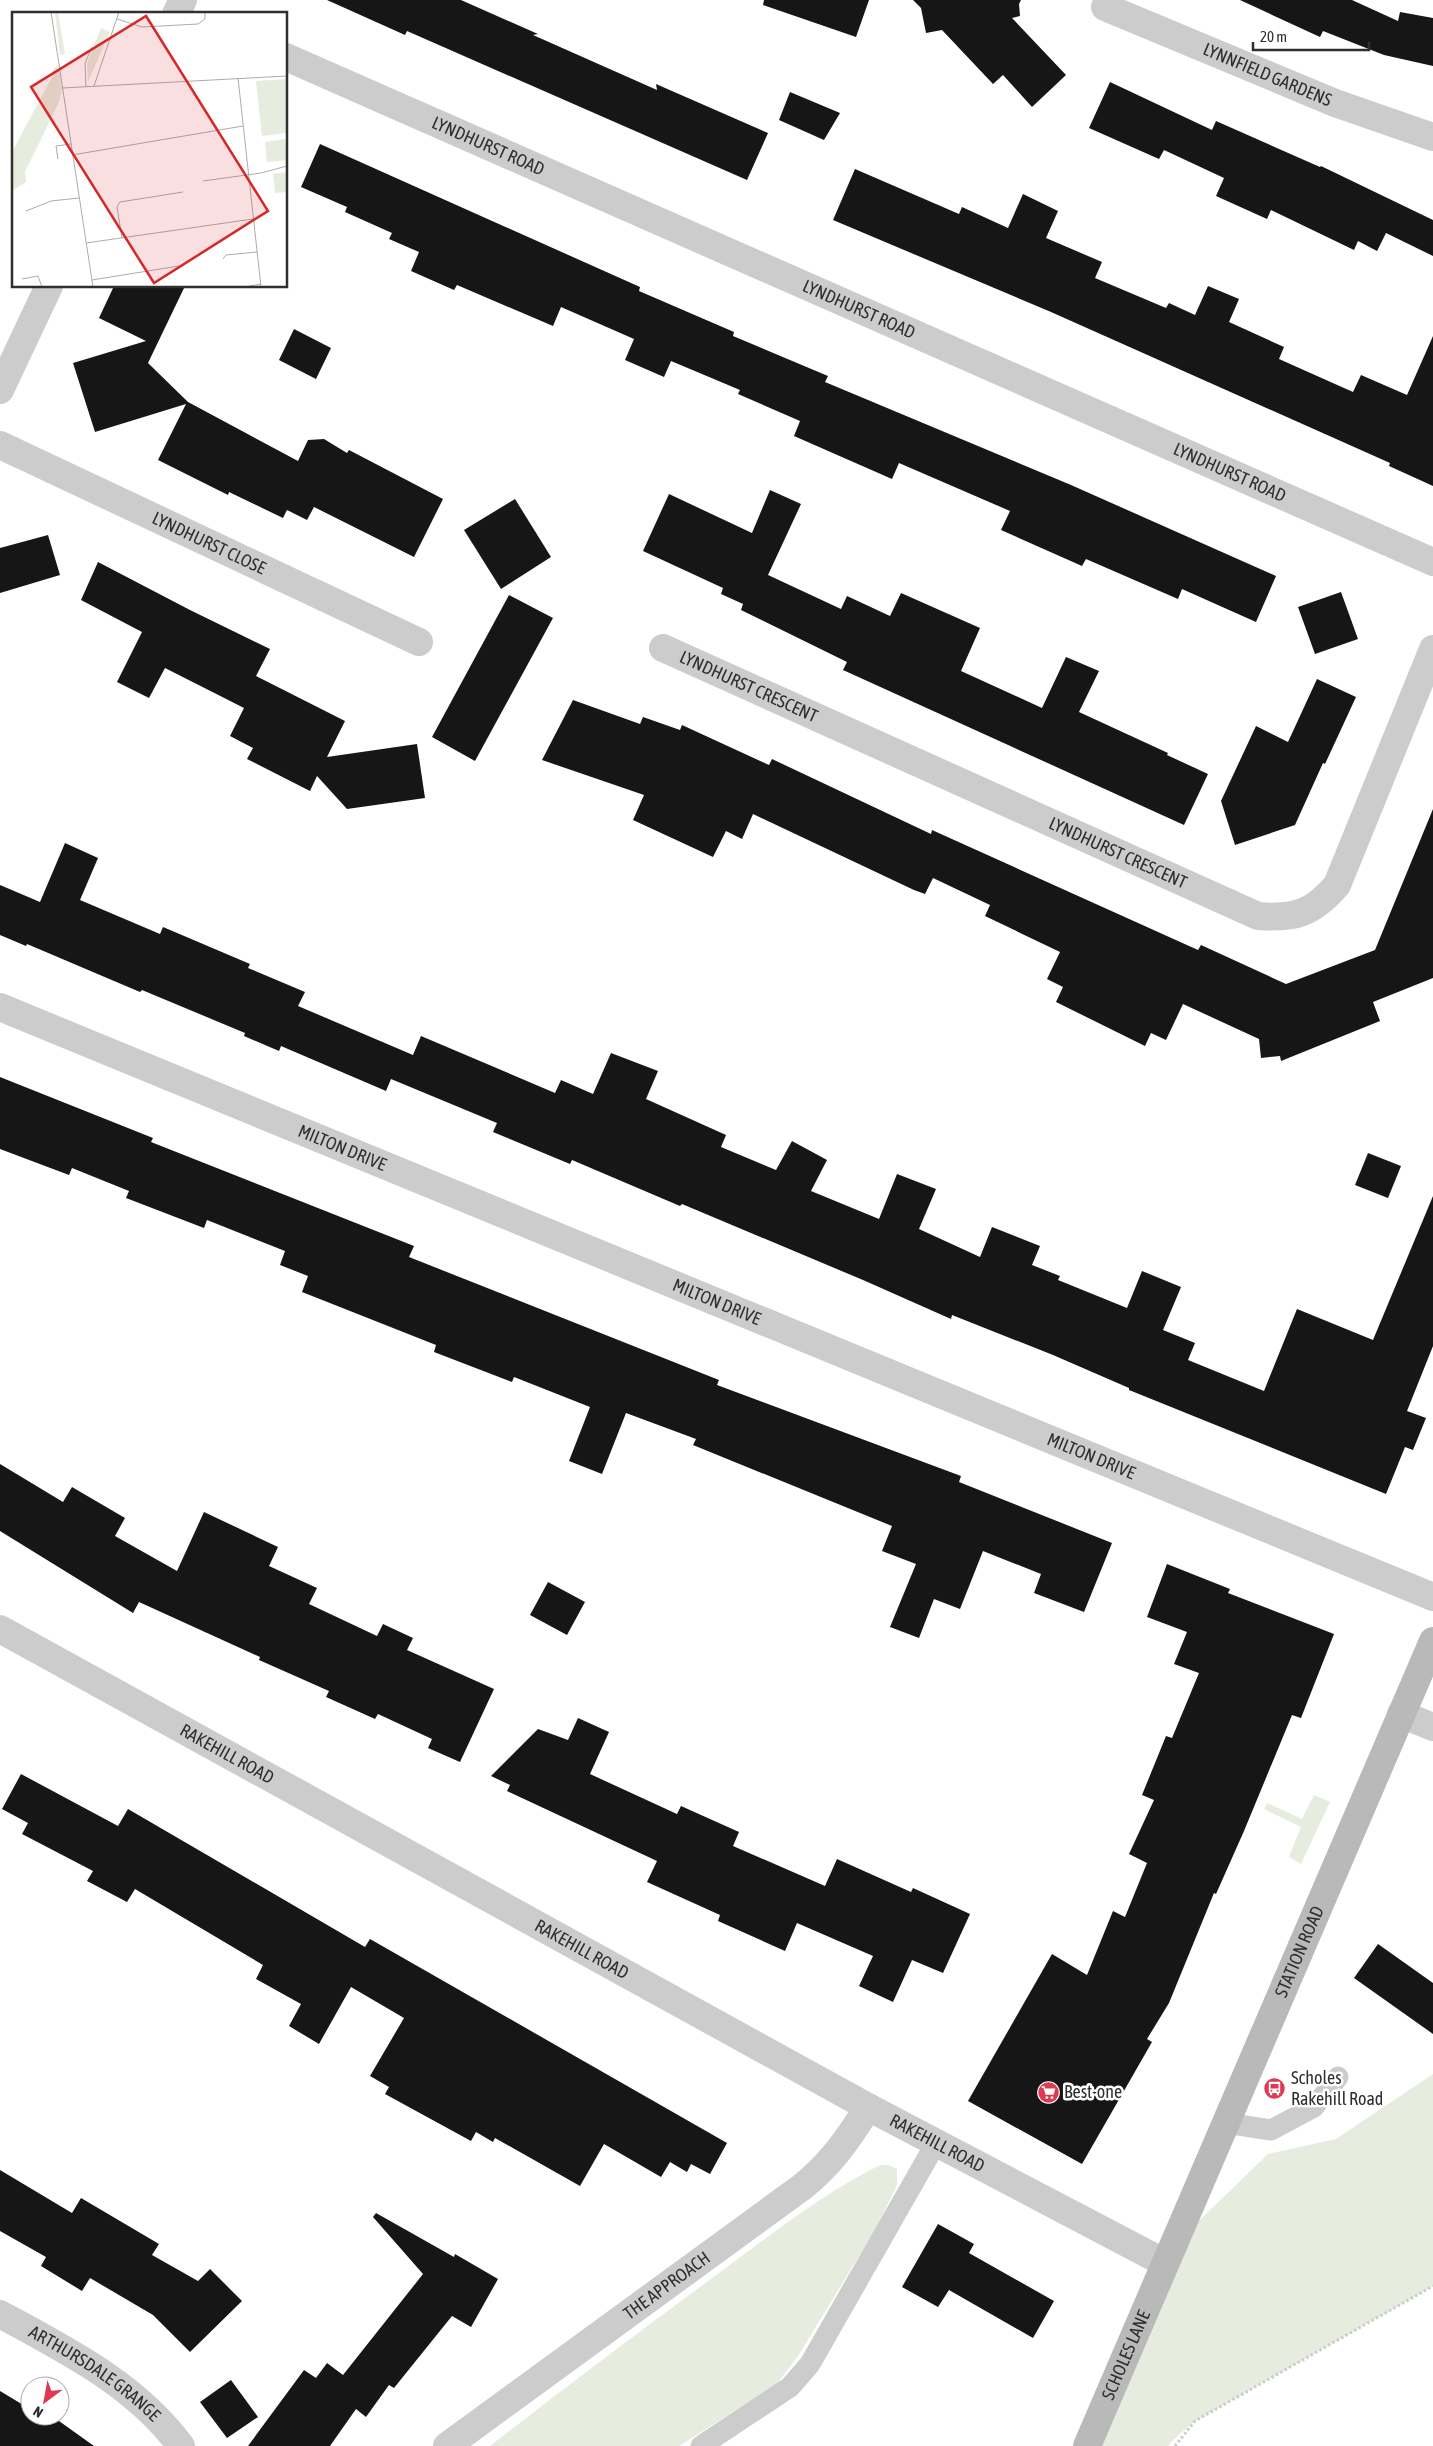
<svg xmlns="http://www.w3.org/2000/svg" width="1433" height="2446" viewBox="0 0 1433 2446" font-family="'Asap Condensed',sans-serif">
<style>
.green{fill:#e6ecde}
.building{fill:#161616}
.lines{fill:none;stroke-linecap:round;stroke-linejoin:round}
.path{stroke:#ccc;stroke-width:3;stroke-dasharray:2.5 2.5;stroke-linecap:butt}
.lane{stroke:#ccc;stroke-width:21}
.street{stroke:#ccc;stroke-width:28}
.secondary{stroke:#b9b9b9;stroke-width:28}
.labels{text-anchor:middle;stroke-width:5;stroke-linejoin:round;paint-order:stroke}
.street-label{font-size:18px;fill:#2f2f2f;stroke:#fff}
.poi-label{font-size:18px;fill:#2f2f2f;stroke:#fff;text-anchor:start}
.inset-road{fill:none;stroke:#acacac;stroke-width:1}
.view{fill:#d62828;fill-opacity:0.15;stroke:#d62828;stroke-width:2.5}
.inset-edge{fill:none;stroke:#2f2f2f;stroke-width:2.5}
</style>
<rect width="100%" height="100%" fill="#fff"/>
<g class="green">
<polygon points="1314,1795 1330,1802 1301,1864 1289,1857 1301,1827 1264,1809 1267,1803 1302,1819"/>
<polygon points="1433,2074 1433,2286 1195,2421 1173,2440 1168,2446 1087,2446 1171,2248 1268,2154 1336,2139"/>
<path d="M880,2165h8l9,4v16l-21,43 -78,128 -22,29 -97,61h-189c77,-60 154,-118 233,-176 50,-37 101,-77 157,-105z"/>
</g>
<g class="building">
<polygon points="327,0 461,0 538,34 533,35 657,90 656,84 768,133 747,180 407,31 405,35"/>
<polygon points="764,0 869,0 856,37 763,5"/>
<polygon points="913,0 1021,0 1019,4 1020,16 1012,18 1066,75 1032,107 1003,75 993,84 942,30 926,33 921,8"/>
<polygon points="1240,0 1352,0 1398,21 1400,12 1433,18 1433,66 1384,55 1323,31 1320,37"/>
<polygon points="1110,82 1212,130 1216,121 1320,167 1321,166 1433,220 1433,256 1386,233 1377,251 1358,241 1354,250 1271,210 1267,219 1216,196 1224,178 1164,150 1159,159 1089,128"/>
<polygon points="790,92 840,113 824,140 779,120"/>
<polygon points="320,144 640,287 639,291 734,332 733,336 828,376 825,382 1071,485 1276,576 1256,622 1182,589 1178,599 1086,559 1082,566 1001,530 1010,511 899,463 892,479 794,436 800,421 738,394 740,390 671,361 664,377 625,360 634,339 561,307 553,326 457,285 454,290 411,271 419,252 389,239 392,233 345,212 347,207 301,187"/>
<polygon points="855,169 959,214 962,207 1008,228 1023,194 1058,211 1046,238 1102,262 1095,278 1166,308 1169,303 1195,315 1208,286 1239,299 1229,322 1284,347 1279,359 1353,392 1361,375 1407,395 1433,336 1433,486 1389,466 1390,463 1051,312 833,220"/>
<polygon points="114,286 185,286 148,363 188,402 298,461 308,440 324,439 347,453 349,450 443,499 414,557 314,507 307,520 287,510 283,518 229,492 228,495 158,460 186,404 95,432 73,363 146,341 99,318"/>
<polygon points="294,329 331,348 316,379 279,360"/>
<polygon points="770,490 801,504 768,575 841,609 847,596 890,616 901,593 980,628 961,671 1042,708 1066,657 1099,671 1079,712 1168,753 1167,755 1208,774 1184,825 843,670 847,662 741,610 743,604 721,594 723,588 643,551 669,494 752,533"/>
<polygon points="515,499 551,557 501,589 464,530"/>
<polygon points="48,535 60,575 0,593 0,548"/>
<polygon points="98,562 190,610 270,649 256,676 345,721 327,757 417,744 425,798 347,809 317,776 310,791 247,759 253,748 230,736 244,708 165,668 149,698 117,682 142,632 81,600"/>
<polygon points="1341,592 1358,639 1315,654 1298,607"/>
<polygon points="509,595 553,618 475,761 432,737"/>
<polygon points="1317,679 1356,697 1325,764 1323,763 1295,825 1235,845 1221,801 1256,726 1288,742"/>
<polygon points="573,700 640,724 643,717 680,730 682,725 769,765 772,759 931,834 932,830 1198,950 1201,945 1286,984 1375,950 1433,809 1433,978 1373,1002 1380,1021 1281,1061 1280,1056 1261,1058 1259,1039 1183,1004 1166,1040 1151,1033 1145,1046 1056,1002 1063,987 1047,979 1060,952 985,916 990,905 933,878 925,894 914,890 753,814 742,839 726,831 713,857 633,820 644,795 542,760"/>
<polygon points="65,843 98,858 80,900 160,934 163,927 250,964 248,968 305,992 298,1006 413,1055 421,1036 555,1093 561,1080 593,1094 611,1053 658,1071 646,1099 726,1135 721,1147 776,1170 792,1141 827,1160 811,1191 879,1219 897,1174 936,1189 919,1229 980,1257 992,1227 1040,1246 1032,1265 1060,1276 1058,1280 1127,1308 1142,1271 1181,1287 1163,1330 1195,1343 1188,1360 1264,1391 1297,1309 1373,1340 1433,1196 1433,1346 1407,1411 1426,1418 1413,1450 1405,1447 1386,1494 1129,1390 1129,1388 1053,1355 952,1315 951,1319 863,1280 682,1204 680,1206 572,1160 570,1164 493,1132 497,1123 391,1079 386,1091 281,1046 279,1051 244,1036 245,1033 142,990 140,992 27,944 26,946 0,935 0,885 40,902"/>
<polygon points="0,1077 153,1138 151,1142 414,1246 409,1257 719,1380 717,1385 961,1476 959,1482 1112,1543 1084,1612 1034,1593 1041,1574 983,1551 960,1609 934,1599 919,1638 890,1627 916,1564 882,1551 892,1526 693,1445 696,1439 626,1413 602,1474 569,1461 590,1407 514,1377 512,1382 434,1352 436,1345 302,1292 308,1276 280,1265 285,1251 207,1220 204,1228 126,1198 129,1191 72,1168 69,1175 0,1149"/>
<polygon points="1368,1153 1401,1166 1388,1198 1355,1185"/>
<polygon points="0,1464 63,1502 72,1487 125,1518 115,1536 177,1571 204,1512 278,1547 269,1566 317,1588 309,1604 377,1636 383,1624 413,1638 407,1650 494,1689 460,1762 428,1748 432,1739 378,1714 375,1719 326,1697 329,1691 259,1660 260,1657 139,1602 133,1613 0,1531"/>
<polygon points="1167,1564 1230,1589 1228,1593 1334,1634 1301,1718 1292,1715 1244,1831 1216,1894 1214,1893 1169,2003 1147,2039 1152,2042 1082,2164 968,2101 1052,1954 1087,1975 1113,1911 1125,1917 1147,1863 1129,1854 1154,1800 1142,1795 1166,1736 1172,1738 1199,1673 1174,1664 1187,1632 1147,1617"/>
<polygon points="548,1582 585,1602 567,1635 530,1615"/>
<polygon points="578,1718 609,1732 590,1774 677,1814 681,1806 739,1832 733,1846 825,1886 837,1859 911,1892 913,1888 970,1914 943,1973 912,1960 893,2002 859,1986 873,1956 797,1923 785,1951 718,1921 720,1915 647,1882 657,1861 507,1791 510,1785 491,1776 538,1729 568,1740"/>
<polygon points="21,1774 118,1826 128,1809 365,1947 370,1939 727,2143 710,2174 691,2164 687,2172 670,2162 661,2177 604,2144 580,2186 495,2138 493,2142 476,2132 471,2141 385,2094 389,2087 370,2076 404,2018 351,1987 319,2044 289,2026 301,2004 256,1979 263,1965 135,1889 127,1902 87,1881 93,1871 22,1834 28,1823 2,1809"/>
<polygon points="1378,1944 1433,1983 1433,2034 1354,1978"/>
<polygon points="0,2170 72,2213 81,2198 159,2244 152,2255 198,2281 210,2269 242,2301 190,2352 153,2315 90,2278 82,2291 41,2266 46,2257 0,2231"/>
<polygon points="376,2213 454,2257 455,2254 498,2279 471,2327 452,2316 394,2388 389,2385 366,2417 356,2409 330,2446 248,2446 304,2370 316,2378 327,2363 343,2375 423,2274 373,2217"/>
<polygon points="938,2224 974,2244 969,2253 1054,2301 1033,2338 949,2290 938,2307 902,2287"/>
<polygon points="231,2380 258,2417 227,2438 200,2402"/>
<polygon points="0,2391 30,2409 30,2416 52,2416 94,2446 0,2446"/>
</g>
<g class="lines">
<polyline class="path" points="1175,2446 1195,2421 1433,2286"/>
<g class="lane">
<polyline points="1226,2123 1271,2130 1314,2107 1338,2077"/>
<polyline points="701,2446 790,2387 810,2364 936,2143"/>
</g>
<g class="street">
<path id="s1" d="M1105,7l230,96 98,34"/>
<polyline points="176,14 183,0"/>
<path id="s2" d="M286,57l1147,505"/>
<polyline points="0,390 49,286"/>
<path id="s3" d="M0,445l419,197"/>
<path id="s4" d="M663,648l595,268c37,3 55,-3 79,-31l96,-236"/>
<path id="s5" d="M0,1007l1433,590"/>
<path id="s6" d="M0,1629l868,478 297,156"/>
<polyline points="1401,1714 1433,1727"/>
<path id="s7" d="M0,2314c66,36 135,70 181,132"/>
<path id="s8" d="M447,2446l355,-259c29,-23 47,-49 66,-80"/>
</g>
<path class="secondary" id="s9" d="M1087,2446l346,-805"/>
</g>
<defs>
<symbol id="bus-disc" viewBox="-11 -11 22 22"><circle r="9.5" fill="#dd3b52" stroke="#fff"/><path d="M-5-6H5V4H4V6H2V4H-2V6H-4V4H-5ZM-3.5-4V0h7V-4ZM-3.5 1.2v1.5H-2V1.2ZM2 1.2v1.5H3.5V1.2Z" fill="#fff"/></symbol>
<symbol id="supermarket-disc" viewBox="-11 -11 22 22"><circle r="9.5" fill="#dd3b52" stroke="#fff"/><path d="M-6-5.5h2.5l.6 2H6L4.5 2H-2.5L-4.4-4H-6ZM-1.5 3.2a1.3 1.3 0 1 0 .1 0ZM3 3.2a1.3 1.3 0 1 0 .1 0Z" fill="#fff"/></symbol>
</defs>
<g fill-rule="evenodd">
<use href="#bus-disc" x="1262" y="2076" width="25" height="25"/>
<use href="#supermarket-disc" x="1036" y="2080" width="25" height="25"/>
</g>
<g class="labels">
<g class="street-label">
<text dy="6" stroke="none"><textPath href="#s1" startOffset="176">LYNNFIELD GARDENS</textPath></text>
<text dy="6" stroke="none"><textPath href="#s2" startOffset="221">LYNDHURST ROAD</textPath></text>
<text dy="6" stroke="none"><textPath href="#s2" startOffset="626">LYNDHURST ROAD</textPath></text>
<text dy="6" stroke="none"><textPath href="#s2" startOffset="1031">LYNDHURST ROAD</textPath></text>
<text dy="6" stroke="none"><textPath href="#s3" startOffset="231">LYNDHURST CLOSE</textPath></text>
<text dy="6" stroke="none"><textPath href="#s4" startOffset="94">LYNDHURST CRESCENT</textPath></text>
<text dy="6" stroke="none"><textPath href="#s4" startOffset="499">LYNDHURST CRESCENT</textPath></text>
<text dy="6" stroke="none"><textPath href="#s5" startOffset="370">MILTON DRIVE</textPath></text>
<text dy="6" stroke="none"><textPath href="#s5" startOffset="775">MILTON DRIVE</textPath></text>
<text dy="6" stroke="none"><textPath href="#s5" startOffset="1180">MILTON DRIVE</textPath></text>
<text dy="6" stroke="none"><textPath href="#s6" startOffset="259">RAKEHILL ROAD</textPath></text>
<text dy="6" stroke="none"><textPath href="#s6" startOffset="664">RAKEHILL ROAD</textPath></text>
<text dy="6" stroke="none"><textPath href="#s9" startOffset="538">STATION ROAD</textPath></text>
<text dy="6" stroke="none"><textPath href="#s6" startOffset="1069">RAKEHILL ROAD</textPath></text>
<text dy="6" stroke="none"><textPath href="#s8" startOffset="272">THE APPROACH</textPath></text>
<text dy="6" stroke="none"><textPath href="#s9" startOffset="99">SCHOLES LANE</textPath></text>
<text dy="6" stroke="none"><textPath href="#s7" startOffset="112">ARTHURSDALE GRANGE</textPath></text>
</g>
<g class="poi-label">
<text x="1291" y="2084">Scholes<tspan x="1291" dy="21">Rakehill Road</tspan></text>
<text x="1064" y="2098">Best-one</text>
</g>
</g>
<g transform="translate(12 12)">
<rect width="275" height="275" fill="#fff"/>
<path d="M43,0h3l7,42 -5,1zM89,16l9,4 -22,50 -1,-19zM46,53l4,25 -3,12 -34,70 1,10 -14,9v-39l40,-75 1,-8zM275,67v64l-1,-10 -24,3 -6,-55zM273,127l2,21 -20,2 -2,-20zM275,160v20l-12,1 -2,-19z" fill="#e6ecde"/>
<path class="inset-road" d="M39,0l42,275M105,7l25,8 56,-3 7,-5v-7M226,66l23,209M82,74l25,-74M74,75l-1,-24 7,-16M50,76l225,-12M60,143l171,-29M46,147l-2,-13 15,-2M191,169l58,-8 26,-7M14,199l25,-10 28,-3M110,226l-5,-31 3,-5 63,-10M74,231l167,-24M211,247l3,-4 31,-3M10,267l16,-3 4,11M80,268l87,-14M233,275l16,-3"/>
<path class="view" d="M134,4l122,195 -114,72 -123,-196z"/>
<rect width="275" height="275" class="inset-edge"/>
</g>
<g transform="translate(45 2401) rotate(212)"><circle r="24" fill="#ffffff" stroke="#acacac"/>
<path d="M0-4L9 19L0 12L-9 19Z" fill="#dd3b52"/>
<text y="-8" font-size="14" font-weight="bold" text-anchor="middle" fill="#2f2f2f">N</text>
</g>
<path d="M1253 42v8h116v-8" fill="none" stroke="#2f2f2f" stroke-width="2.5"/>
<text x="1260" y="42" font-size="15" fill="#2f2f2f" stroke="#ffffff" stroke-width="4" paint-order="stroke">20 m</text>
</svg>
